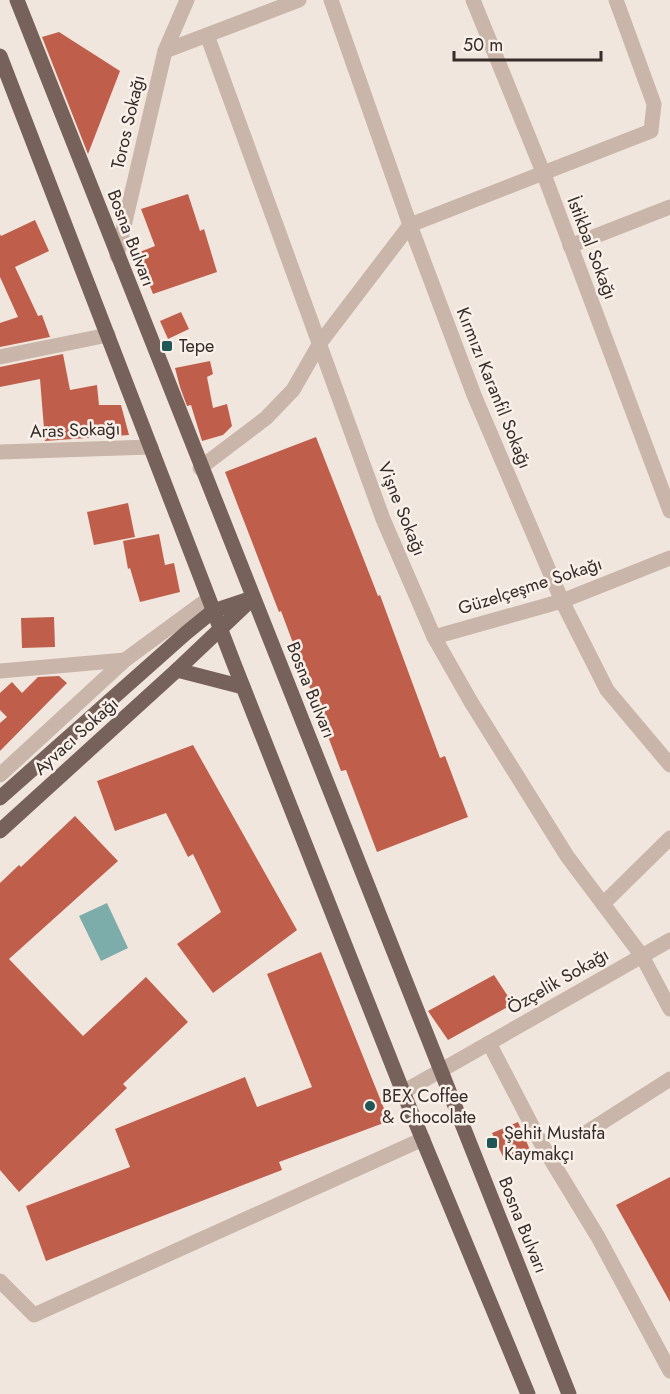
<svg xmlns="http://www.w3.org/2000/svg" width="670" height="1394" viewBox="0 0 670 1394" font-family="Jost,sans-serif">
<style>
.water{fill:#7dadab}
.building{fill:#c05e4c}
.lines{fill:none;stroke-linecap:round;stroke-linejoin:round}
.minor{stroke:#c9b5a9;stroke-width:15}
.major{stroke:#77625b;stroke-width:15}
.poi-dot{fill:#205655;stroke:#f9f0e9;stroke-width:2}
.labels{text-anchor:middle;stroke-width:5;stroke-linejoin:round;paint-order:stroke}
.street-label{font-size:18px;fill:#362c29;stroke:#f9f0e9}
.poi-label{font-size:18px;fill:#362c29;stroke:#f9f0e9;text-anchor:start}
</style>
<rect width="100%" height="100%" fill="#f1e6dd"/>
<polygon class="water" points="107,903 128,948 101,961 79,916"/>
<g class="building">
<polygon points="59,32 120,71 88,154 42,37"/>
<polygon points="188,194 200,231 204,229 217,272 153,294 137,253 155,246 141,209"/>
<polygon points="35,220 49,251 15,267 38,316 42,315 50,337 0,347 0,323 18,317 0,277 0,234 1,236"/>
<polygon points="181,312 189,329 168,339 160,321"/>
<polygon points="63,354 70,390 97,385 99,405 121,405 129,435 45,441 40,379 0,387 0,367"/>
<polygon points="210,361 213,374 207,377 213,408 227,404 232,426 223,435 202,441 191,405 187,406 180,387 175,368"/>
<polygon points="316,437 378,596 380,595 440,758 445,756 468,817 377,852 346,770 341,771 281,611 279,612 225,472"/>
<polygon points="128,503 135,537 94,545 87,512"/>
<polygon points="159,534 165,565 174,563 180,592 140,602 130,568 128,569 123,541"/>
<polygon points="54,617 55,647 22,648 21,618"/>
<polygon points="59,676 67,683 0,751 0,723 7,717 0,710 0,693 12,682 22,693 38,677"/>
<polygon points="193,745 297,930 213,993 177,944 221,912 193,854 188,857 166,813 115,831 97,781"/>
<polygon points="75,816 118,861 9,959 83,1036 146,977 188,1022 123,1084 127,1088 19,1192 0,1170 0,883 19,865 21,867"/>
<polygon points="321,952 389,1121 279,1162 282,1170 46,1261 26,1206 130,1167 115,1129 245,1077 257,1107 312,1087 267,974"/>
<polygon points="494,975 513,1004 448,1040 428,1011"/>
<polygon points="518,1122 530,1150 505,1161 492,1133"/>
<polygon points="670,1177 670,1302 616,1205"/>
</g>
<g class="lines">
<g class="minor">
<polyline points="331,0 410,225 474,395 562,601 607,690 670,765"/>
<polyline points="473,0 543,172 670,511"/>
<polyline points="207,35 383,519 434,637 471,702 567,856 642,956 670,1009"/>
<polyline points="165,51 299,0"/>
<polyline points="570,246 670,207"/>
<polyline points="117,256 165,51 187,0"/>
<polyline points="0,357 108,335"/>
<polyline points="0,452 151,447"/>
<polyline points="200,468 266,418 293,390 320,343 410,225 651,131 654,104 616,0"/>
<polyline points="434,637 562,601 670,558"/>
<polyline points="0,671 125,660"/>
<polyline points="0,775 125,660 208,599"/>
<polyline points="603,904 670,838"/>
<polyline points="489,1043 542,1145 598,1237 670,1371"/>
<polyline points="403,1092 670,940"/>
<polyline points="587,1132 670,1079"/>
<polyline points="0,1281 34,1315 423,1139"/>
</g>
<g class="major">
<path d="M17,0c182,465 368,929 552,1394"/>
<polyline points="0,56 234,664 403,1092 528,1394"/>
<polyline points="177,670 243,687"/>
<polyline points="0,798 186,633 213,611 246,600"/>
<polyline points="0,831 177,670 253,598"/>
</g>
</g>
<g class="poi-dot">
<rect x="161" y="340" width="12" height="12" rx="3"/>
<circle cx="370" cy="1106" r="6"/>
<rect x="486" y="1137" width="12" height="12" rx="3"/>
</g>
<g class="labels">
<g class="street-label">
<text transform="translate(128 122) rotate(-77)" y="6">Toros Sokağı</text>
<text transform="translate(131 238) rotate(69)" y="6">Bosna Bulvarı</text>
<text transform="translate(592 248) rotate(69)" y="6">İstikbal Sokağı</text>
<text transform="translate(494 388) rotate(68)" y="6">Kırmızı Karanfil Sokağı</text>
<text transform="translate(75 430) rotate(-2)" y="6">Aras Sokağı</text>
<text transform="translate(402 509) rotate(68)" y="6">Vişne Sokağı</text>
<text transform="translate(530 586) rotate(-18)" y="6">Güzelçeşme Sokağı</text>
<text transform="translate(311 690) rotate(68)" y="6">Bosna Bulvarı</text>
<text transform="translate(76 736) rotate(-42)" y="6">Ayvacı Sokağı</text>
<text transform="translate(558 981) rotate(-30)" y="6">Özçelik Sokağı</text>
<text transform="translate(523 1225) rotate(68)" y="6">Bosna Bulvarı</text>
</g>
<g class="poi-label">
<text x="179" y="352">Tepe</text>
<text x="382" y="1102">BEX Coffee<tspan x="382" dy="21">&amp; Chocolate</tspan></text>
<text x="504" y="1139">Şehit Mustafa<tspan x="504" dy="21">Kaymakçı</tspan></text>
</g>
</g>
<path d="M454 51v9h147v-9" fill="none" stroke="#362c29" stroke-width="3"/>
<text x="463" y="51" font-size="18" fill="#362c29" stroke="#f9f0e9" stroke-width="4.5" paint-order="stroke">50 m</text>
</svg>
